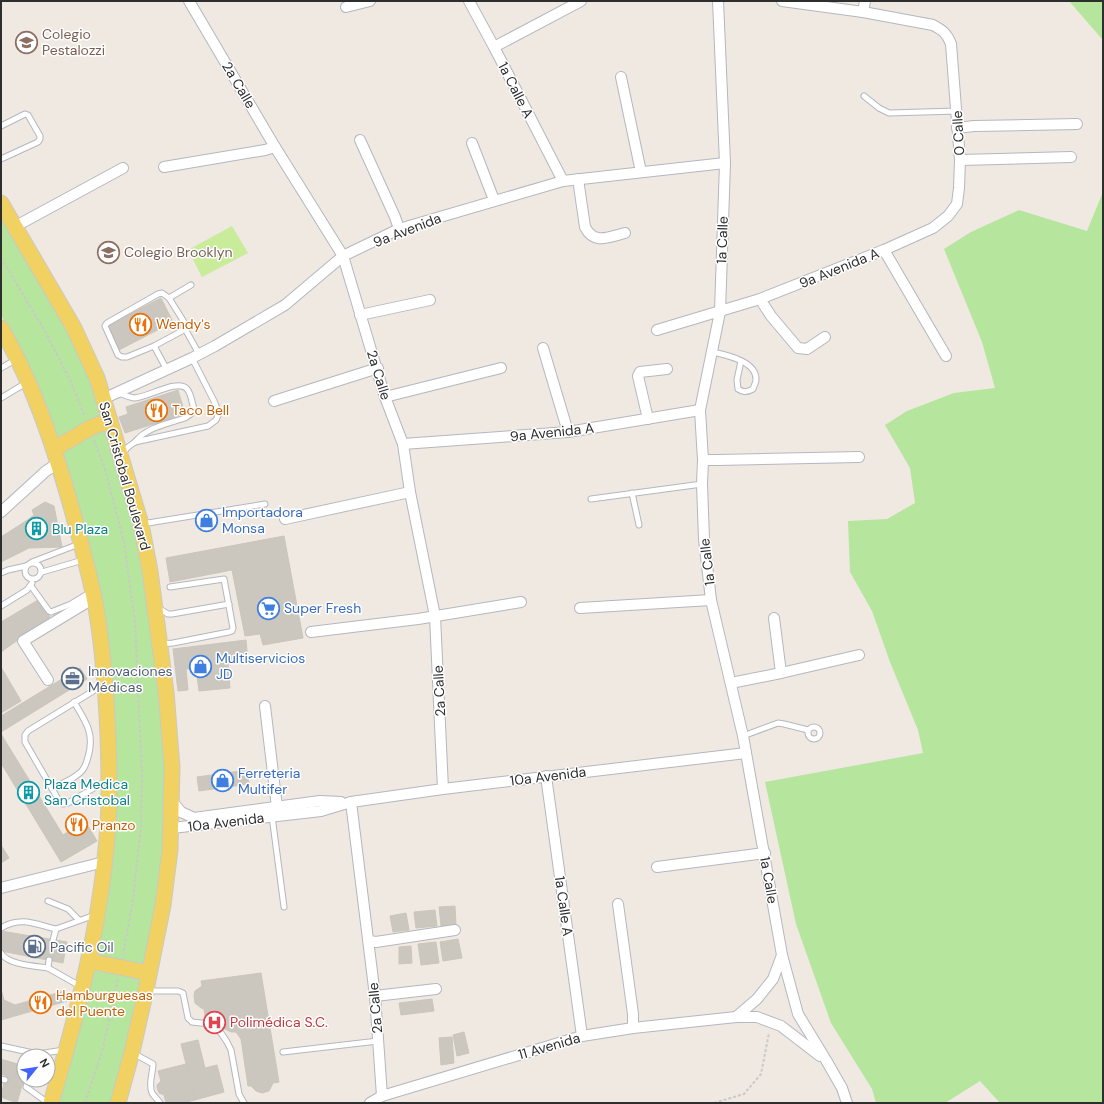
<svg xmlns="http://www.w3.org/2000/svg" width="1104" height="1104" viewBox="0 0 1104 1104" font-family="'DM Sans',sans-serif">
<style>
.green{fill:#b6e59e}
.pitch{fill:#c9ec9a}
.building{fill:#cbc7bf;stroke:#cbc5ba}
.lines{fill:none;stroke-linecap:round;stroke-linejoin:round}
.lane-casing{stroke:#b4b7c1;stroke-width:7}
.street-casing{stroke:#b4b7c1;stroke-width:12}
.primary-casing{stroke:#c9c9c9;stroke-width:17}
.path{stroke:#c9c9c9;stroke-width:2;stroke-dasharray:3 2;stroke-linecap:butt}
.lane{stroke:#fff;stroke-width:5}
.street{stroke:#fff;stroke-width:10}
.primary{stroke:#f2d163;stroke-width:15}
.labels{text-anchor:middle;stroke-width:3;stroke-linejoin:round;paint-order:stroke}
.education-label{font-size:14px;fill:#785e54;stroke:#fff;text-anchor:start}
.street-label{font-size:14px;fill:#2e2e2e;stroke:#fff}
.food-label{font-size:14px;fill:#c56008;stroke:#fff;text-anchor:start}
.shop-label{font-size:14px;fill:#366cbe;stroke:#fff;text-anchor:start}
.culture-label{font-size:14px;fill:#0d838f;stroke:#fff;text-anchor:start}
.service-label{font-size:14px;fill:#4e5e75;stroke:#fff;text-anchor:start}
.health-label{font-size:14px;fill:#be3a42;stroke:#fff;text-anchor:start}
</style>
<rect width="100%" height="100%" fill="#efe9e1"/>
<g class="green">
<polygon points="1069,1 1103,1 1103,43 1102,39"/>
<polygon points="1103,192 1103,1103 1000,1103 980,1081 945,1103 876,1103 872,1089 831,1023 796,924 765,782 923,753 918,730 890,662 872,611 850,572 848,521 887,519 915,503 910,468 885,425 907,411 954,393 995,388 982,342 944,249 971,232 1019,210 1087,231"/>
<polygon points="1,211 75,340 106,417 56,443 15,340 1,315"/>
<polygon points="108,425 129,493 155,642 167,788 165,852 146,968 94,957 111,682 59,451"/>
<polygon points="92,965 144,976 112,1103 57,1103"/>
</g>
<polygon class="pitch" points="232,226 248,253 202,277 188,250"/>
<g class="building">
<polygon points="161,298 173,322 119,350 107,326"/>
<polygon points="178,390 185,414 125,433 119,417 128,414 126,407"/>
<polygon points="45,502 54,506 62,547 29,548 1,562 1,537 26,521 34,515 32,510"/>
<polygon points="284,536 303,638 263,645 260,634 245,636 232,570 170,582 166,558"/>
<polygon points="38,600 50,617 1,652 1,622"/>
<polygon points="246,640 248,661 228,663 230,688 199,691 196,668 186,669 188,690 178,691 173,649"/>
<polygon points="1,667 21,701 1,713"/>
<polygon points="80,668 87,679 1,732 1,716"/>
<polygon points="1,734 63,835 85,821 97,841 61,862 1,763"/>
<polygon points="247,770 249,784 199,791 197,777"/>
<polygon points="1,845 9,858 1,863"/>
<polygon points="455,906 456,924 441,926 439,907"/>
<polygon points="435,910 437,926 416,928 414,912"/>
<polygon points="406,913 409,930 393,932 390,916"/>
<polygon points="1,931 67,942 63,963 1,951"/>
<polygon points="458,939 462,958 443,961 440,942"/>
<polygon points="436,942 439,963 421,965 418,944"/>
<polygon points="411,946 412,963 399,964 399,947"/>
<polygon points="261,973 279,1082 273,1083 269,1091 262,1093 256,1091 251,1086 248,1086 241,1039 236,1032 231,1032 223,1028 216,1019 205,1016 204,1009 201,1008 195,1003 194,995 195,991 202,986 201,981"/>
<polygon points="1,989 4,1000 15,1005 64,991 67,1001 1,1020"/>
<polygon points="432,999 434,1011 401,1015 399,1003"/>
<polygon points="464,1032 469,1053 457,1056 453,1035"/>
<polygon points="452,1037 454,1063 441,1065 439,1038"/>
<polygon points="198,1040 205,1068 217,1065 224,1092 195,1100 181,1044"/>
<polygon points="1,1059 24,1066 24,1080 32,1080 31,1085 23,1082 21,1089 4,1083 7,1076 1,1074"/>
<polygon points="186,1064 195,1100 182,1103 166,1103 164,1095 159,1093 157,1088 157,1085 161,1081 158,1071"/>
<polygon points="4,1083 21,1089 17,1103 1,1097"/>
</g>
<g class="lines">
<defs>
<g id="lane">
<polyline points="864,96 879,108 889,113 957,111"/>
<polyline points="1,126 25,114 28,115 40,136 40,139 38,142 1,159"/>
<polygon points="162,293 169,298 184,322 184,327 182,331 154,346 127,357 122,357 118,355 105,326 107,323 158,294"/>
<polyline points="169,298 191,285"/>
<polyline points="184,327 199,354"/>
<polyline points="154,346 167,370"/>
<path d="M713,352c13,3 44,9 43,28 0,2 -2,6 -3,9 -6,3 -9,4 -15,0l-1,-9 4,-19"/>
<polyline points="1,368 17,359"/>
<path d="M119,393c5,2 9,4 15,5 13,0 44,-20 53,-9 4,4 5,14 7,20l-3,5 -6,4c-18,6 -38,9 -50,24"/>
<polyline points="1,398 26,383"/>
<polyline points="123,453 128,447 135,442 208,426 216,420 219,413 214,401 192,358"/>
<polyline points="632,493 639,525"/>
<polyline points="591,499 702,484"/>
<polyline points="142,524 265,504"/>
<polyline points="32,562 79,544"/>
<circle cx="33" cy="571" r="8"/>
<polyline points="42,572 83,560"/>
<polyline points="1,573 8,570 26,566"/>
<polyline points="31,586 49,611 51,612 71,604 91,592"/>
<polyline points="1,606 27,590 32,583"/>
<polyline points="158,608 168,614 172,614 229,604"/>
<polyline points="160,644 173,643 229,632 232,631 233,628 224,579 170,587"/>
<polyline points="103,685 28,731 25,735 25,742 58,799 63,804 68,803 106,781"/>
<circle cx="814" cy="733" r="6"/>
<polyline points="743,736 778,723 784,724 808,730"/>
<path d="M52,788c8,-4 18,-7 25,-13 7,-4 9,-11 11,-18 7,-23 -2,-35 -14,-55"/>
<polyline points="272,816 284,907"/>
<polyline points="48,901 68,909 79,920"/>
<path d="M1,928c20,-12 34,-4 55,1"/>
<polyline points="53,940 56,929 95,915"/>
<path d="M1,953c7,12 34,13 47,15"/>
<polyline points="49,960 48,968 80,986"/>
<polyline points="147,991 178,991 183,993 188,1018 192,1022 210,1024 221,1033 227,1042 231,1050 239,1094 244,1103"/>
<polyline points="1,1046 38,1054"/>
<polyline points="283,1052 378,1041"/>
<path d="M133,1053l20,11c0,9 -5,20 -1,29 2,3 6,7 8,10"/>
<polyline points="38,1056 38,1054 64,1050"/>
<polyline points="1,1079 5,1080"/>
<polyline points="27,1083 26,1087 48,1103"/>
</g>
<g id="street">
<polyline points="189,1 275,147 343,256 385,397 403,444 410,492 435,616 443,789"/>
<polyline points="469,1 494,47 563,181"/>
<polyline points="718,1 725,163 720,312 700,410 703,460 702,484 704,539 711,600 743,736 782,955 798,1014 826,1060 842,1088 847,1103"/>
<polyline points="346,7 370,1"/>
<polyline points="863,12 865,1"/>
<polyline points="494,47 581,1"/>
<polyline points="621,77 641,172"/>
<polyline points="957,128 974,126 1077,124"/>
<polyline points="360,140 395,217 399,229"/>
<polyline points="472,143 494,200"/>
<polyline points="960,160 1071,157"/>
<polyline points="164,167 265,150 275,147"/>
<path d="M578,179l7,48c9,18 24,10 40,6"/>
<polyline points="16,226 123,168"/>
<polyline points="884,250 946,356"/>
<polyline points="760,299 771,316 798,348 807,349 825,337"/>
<polyline points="360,315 430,300"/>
<path d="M657,330l103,-31 124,-49 49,-22 15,-12 9,-12 2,-16 1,-28 -9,-116c-4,-11 -9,-14 -18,-19l-70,-13 -81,-11"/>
<polyline points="543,348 568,432"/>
<polyline points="385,397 501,368"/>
<polyline points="103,399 192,358 215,346 285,305 343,256 399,229 563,181 725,163"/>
<polyline points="274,401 378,368"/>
<polyline points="648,419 638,376 640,372 667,369"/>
<polyline points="403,444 568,432 700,410"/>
<polyline points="703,460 718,460 859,457"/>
<polyline points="1,512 46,471 52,467 59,466"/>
<polyline points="285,519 410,492"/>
<polyline points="580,608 711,600"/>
<polyline points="774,618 781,673"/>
<polyline points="311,632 418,619 521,602"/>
<polyline points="48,680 23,641 94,598"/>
<polyline points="731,683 781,673 859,655"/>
<polyline points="265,706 277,807"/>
<polyline points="546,776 582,1036"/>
<polyline points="172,801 181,812 194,818 320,801 341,802"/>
<polyline points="351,802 375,996 382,1096"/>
<polyline points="172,828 321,811 351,802 443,789 746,753"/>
<polyline points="657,867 765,853"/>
<polyline points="1,888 104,862"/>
<polyline points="618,904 633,1014 633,1028"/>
<polyline points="369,941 376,942 455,930"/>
<polyline points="375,996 436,989"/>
<polyline points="736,1017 757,999 773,979 782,955"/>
<polyline points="370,1103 382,1096 582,1036 633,1028 736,1017 757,1017 781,1026 820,1056"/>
</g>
<g id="primary">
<polyline points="1,203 74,328 97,378 141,524 150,571 166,692 172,767 170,850 163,905 146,990 132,1052 118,1103"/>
<path d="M1,328c31,53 51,113 68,171 9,33 18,65 25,98 9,45 12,93 14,139 1,30 2,59 0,88 -6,96 -30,188 -57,279"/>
<polyline points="54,449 90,428 110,420"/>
<polyline points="89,961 149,973"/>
</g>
</defs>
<use href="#lane" class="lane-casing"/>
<use href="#street" class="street-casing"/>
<use href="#primary" class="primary-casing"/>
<g class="path">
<polyline points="1,258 46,333 71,382 84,415"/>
<polyline points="94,440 104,466 124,542 135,622 142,775 141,827 132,906 123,955"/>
<polyline points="85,1103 103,1048 118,979"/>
<polyline points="714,1103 744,1094 761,1074 769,1033"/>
</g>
<use href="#lane" class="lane"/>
<use href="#street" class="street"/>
<use href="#primary" class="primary"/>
</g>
<defs>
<symbol id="school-ring" viewBox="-11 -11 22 22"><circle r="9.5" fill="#fff" stroke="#8d6e63" stroke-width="1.5"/><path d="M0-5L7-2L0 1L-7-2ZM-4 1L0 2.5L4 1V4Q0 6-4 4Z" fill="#8d6e63"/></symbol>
<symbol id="restaurant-ring" viewBox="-11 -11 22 22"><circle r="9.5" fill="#fff" stroke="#e8710a" stroke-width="1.5"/><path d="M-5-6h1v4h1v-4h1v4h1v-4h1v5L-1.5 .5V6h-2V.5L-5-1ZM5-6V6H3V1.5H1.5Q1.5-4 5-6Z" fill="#e8710a"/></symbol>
<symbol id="shop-ring" viewBox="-11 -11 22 22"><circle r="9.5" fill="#fff" stroke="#3f7fe0" stroke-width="1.5"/><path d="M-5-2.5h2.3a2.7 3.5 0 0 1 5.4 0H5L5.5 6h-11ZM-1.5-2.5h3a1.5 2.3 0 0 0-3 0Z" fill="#3f7fe0"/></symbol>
<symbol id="building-ring" viewBox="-11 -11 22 22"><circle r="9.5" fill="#fff" stroke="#0f9aa8" stroke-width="1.5"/><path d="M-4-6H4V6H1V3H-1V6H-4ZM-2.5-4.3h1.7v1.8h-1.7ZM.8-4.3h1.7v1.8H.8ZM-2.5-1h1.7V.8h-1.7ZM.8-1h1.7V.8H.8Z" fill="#0f9aa8"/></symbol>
<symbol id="supermarket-ring" viewBox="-11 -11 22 22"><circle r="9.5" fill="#fff" stroke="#3f7fe0" stroke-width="1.5"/><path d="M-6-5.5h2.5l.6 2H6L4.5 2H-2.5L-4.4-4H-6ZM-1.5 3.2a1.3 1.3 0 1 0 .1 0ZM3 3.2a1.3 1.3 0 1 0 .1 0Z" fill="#3f7fe0"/></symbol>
<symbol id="office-ring" viewBox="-11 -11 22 22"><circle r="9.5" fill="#fff" stroke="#5c6f8a" stroke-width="1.5"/><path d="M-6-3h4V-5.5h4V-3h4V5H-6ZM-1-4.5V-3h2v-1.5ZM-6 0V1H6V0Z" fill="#5c6f8a"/></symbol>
<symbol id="fuel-ring" viewBox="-11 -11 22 22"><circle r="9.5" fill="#fff" stroke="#5c6f8a" stroke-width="1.5"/><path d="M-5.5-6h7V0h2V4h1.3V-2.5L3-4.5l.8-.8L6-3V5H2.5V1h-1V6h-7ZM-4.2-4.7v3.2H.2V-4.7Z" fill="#5c6f8a"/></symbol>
<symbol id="hospital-ring" viewBox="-11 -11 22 22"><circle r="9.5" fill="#fff" stroke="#e0444e" stroke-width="1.5"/><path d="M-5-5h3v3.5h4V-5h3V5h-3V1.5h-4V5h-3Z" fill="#e0444e"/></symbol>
</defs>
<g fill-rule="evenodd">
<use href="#school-ring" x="14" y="30" width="25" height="25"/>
<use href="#school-ring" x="96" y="240" width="25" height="25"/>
<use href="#restaurant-ring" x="128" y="312" width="25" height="25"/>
<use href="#restaurant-ring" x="144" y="398" width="25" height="25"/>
<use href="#shop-ring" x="194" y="508" width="25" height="25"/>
<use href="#building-ring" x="24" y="516" width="25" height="25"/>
<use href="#supermarket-ring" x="256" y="596" width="25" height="25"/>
<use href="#shop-ring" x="188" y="654" width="25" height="25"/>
<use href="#office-ring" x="60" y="666" width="25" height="25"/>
<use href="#shop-ring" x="210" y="768" width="25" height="25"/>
<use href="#building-ring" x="16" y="780" width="25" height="25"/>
<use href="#restaurant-ring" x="64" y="812" width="25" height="25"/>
<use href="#fuel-ring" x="22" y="934" width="25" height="25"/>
<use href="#restaurant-ring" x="28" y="990" width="25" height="25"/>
<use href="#hospital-ring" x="202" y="1010" width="25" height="25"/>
</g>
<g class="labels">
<g class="education-label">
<text x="42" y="39">Colegio<tspan x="42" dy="16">Pestalozzi</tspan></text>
<text x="124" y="257">Colegio Brooklyn</text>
</g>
<g class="street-label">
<text transform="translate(239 85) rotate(59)" y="5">2a Calle</text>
<text transform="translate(516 90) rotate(63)" y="5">1a Calle A</text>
<text transform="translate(958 133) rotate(-93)" y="5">0 Calle</text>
<text transform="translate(407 230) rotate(-21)" y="5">9a Avenida</text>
<text transform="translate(722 240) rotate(-88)" y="5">1a Calle</text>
<text transform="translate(839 268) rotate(-22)" y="5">9a Avenida A</text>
<text transform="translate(379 375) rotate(73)" y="5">2a Calle</text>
<text transform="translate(552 432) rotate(-6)" y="5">9a Avenida A</text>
<text transform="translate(125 476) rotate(74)" y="5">San Cristobal Boulevard</text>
<text transform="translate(707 562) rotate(-97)" y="5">1a Calle</text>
<text transform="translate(439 691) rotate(-93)" y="5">2a Calle</text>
<text transform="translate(548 776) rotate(-7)" y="5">10a Avenida</text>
<text transform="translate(226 822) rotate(-7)" y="5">10a Avenida</text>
<text transform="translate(769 880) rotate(80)" y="5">1a Calle</text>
<text transform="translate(564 906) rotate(82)" y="5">1a Calle A</text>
<text transform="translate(375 1008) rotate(-95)" y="5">2a Calle</text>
<text transform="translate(549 1046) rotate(-16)" y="5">11 Avenida</text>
</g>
<g class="food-label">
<text x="156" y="329">Wendy's</text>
<text x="172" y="415">Taco Bell</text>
<text x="92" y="830">Pranzo</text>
<text x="56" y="1000">Hamburguesas<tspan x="56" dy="16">del Puente</tspan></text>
</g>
<g class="shop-label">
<text x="222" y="517">Importadora<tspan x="222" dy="16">Monsa</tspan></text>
<text x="284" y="613">Super Fresh</text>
<text x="216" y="663">Multiservicios<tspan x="216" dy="16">JD</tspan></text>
<text x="238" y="778">Ferreteria<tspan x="238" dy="16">Multifer</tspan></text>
</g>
<g class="culture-label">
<text x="52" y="534">Blu Plaza</text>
<text x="44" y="789">Plaza Medica<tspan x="44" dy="16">San Cristobal</tspan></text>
</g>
<g class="service-label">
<text x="88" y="676">Innovaciones<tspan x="88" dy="16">Médicas</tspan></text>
<text x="50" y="952">Pacific Oil</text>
</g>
<g class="health-label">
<text x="230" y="1027">Polimédica S.C.</text>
</g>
</g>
<rect width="1104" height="1104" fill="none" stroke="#2e2e2e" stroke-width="4"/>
<g transform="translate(36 1068) rotate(60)"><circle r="19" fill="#ffffff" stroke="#ababab"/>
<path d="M0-3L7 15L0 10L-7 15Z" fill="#4264fb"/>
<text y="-6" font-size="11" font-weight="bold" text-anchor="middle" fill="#2e2e2e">N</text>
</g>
</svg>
